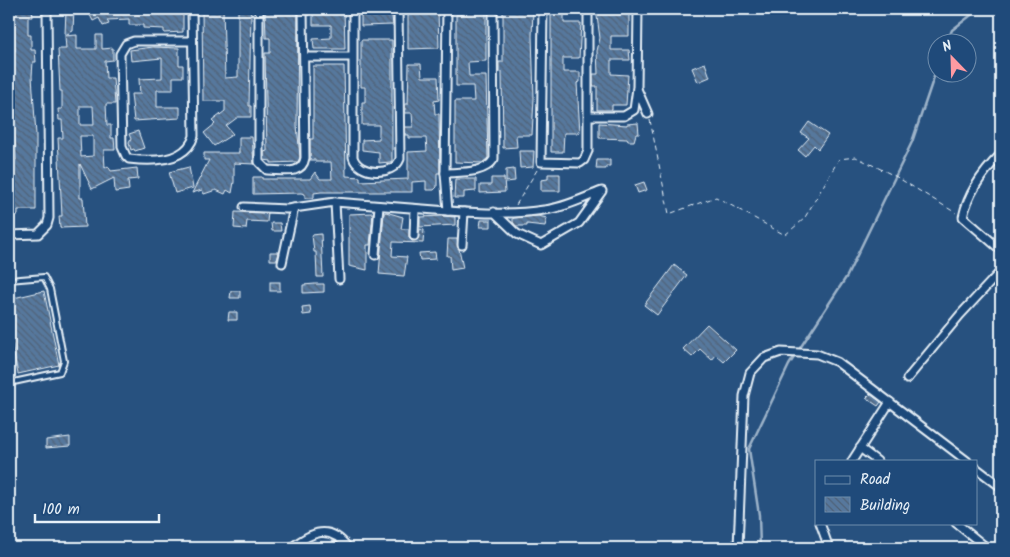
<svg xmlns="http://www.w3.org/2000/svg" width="1010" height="557" viewBox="0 0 1010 557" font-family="Kalam,sans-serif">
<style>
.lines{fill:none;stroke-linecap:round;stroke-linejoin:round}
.stream{stroke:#9db3c9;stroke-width:2.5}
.building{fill:url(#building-back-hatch);stroke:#e8f1f8;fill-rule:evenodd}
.service-casing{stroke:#e8f1f8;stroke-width:8}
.minor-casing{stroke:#e8f1f8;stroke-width:11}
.path{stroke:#e8f1f8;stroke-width:1;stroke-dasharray:5 4;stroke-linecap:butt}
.service{stroke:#1f4a7a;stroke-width:4}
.minor{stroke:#1f4a7a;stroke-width:7}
</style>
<defs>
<pattern id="building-back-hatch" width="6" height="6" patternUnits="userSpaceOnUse" patternTransform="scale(1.25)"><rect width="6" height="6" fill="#57789d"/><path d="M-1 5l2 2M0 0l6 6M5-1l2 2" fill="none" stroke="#4f6278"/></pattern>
</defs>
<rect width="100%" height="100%" fill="#27517f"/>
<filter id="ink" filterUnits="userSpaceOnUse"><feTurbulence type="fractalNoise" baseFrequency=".02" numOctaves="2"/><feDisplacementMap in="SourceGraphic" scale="10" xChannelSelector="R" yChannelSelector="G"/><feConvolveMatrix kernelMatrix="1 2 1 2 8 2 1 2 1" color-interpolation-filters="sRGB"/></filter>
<g filter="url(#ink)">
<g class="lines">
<g class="stream">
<polyline points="947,42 952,30 979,9"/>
<polyline points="760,548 759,515 749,449 789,365 847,276 912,142 938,65"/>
</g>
</g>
<g class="building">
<polygon points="9,9 32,9 33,17 28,17 28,35 31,35 31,50 35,50 36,62 33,62 32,76 36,135 36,210 18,210 18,215 10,215 10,160 16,160 14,134 10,134 9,117 9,108 14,108 14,88 9,88 9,79 11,79 10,65 13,65 13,51 15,51 13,17 9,17"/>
<polygon points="66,9 74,9 73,31 65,35"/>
<polygon points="87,9 102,9 104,12 129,12 129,9 140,9 140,11 164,12 164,9 183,9 183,32 164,33 164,29 143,28 143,25 129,25 129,19 107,20 109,24 103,26 99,18 93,21"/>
<polygon points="202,9 223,9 225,78 238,77 238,9 250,9 251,15 249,106 251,106 251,117 238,117 226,126 233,134 214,146 204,133 215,124 212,121 225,111 225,101 203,101"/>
<polygon points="265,9 298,9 297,125 300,157 298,162 271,163 271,161 264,160 264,152 267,151 265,53 270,53 270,38 266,38"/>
<polygon points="313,9 344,9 345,49 314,49 313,39 331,38 331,25 313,25"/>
<polygon points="361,9 391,9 393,25 361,26"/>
<polygon points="408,9 438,9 439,48 408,49"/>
<polygon points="461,9 486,9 486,61 468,62 469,76 486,76 488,158 482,163 455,162 455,101 474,101 473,86 456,86 456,15 461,15"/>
<polygon points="503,9 533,9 532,36 534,98 532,135 516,135 517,147 503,148 502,72 499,72 499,62 503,62"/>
<polygon points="596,9 612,9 612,13 629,12 629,36 611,36 611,50 629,50 630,60 611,60 611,74 628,75 626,105 612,105 612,110 597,110 597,86 593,86 593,74 598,74 597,51 600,38"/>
<polygon points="551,11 564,11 564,23 581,23 579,58 563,58 563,72 580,72 580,82 577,83 580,133 564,133 563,152 551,152"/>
<path d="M77,35v14h19v-14h6v14l11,-1v12l-8,1 1,17h7l2,26h-9l1,21h4v13h3l1,12h-11l1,18 3,-2 3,5 26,-3 1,11 -10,1 1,10 -14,2 -1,-14 -22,11 -12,-25v34h3l2,29 -25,1 -1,-12h3l-4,-78h5l-1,-18h-3l-1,-11h4v-18h-2l-2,-42h8l-1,-13zM80,106h13l1,19h-14zM80,136h13v20l-12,1z"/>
<polygon points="361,40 392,40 392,161 390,162 379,163 379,152 362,150 362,140 379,139 379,125 362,125 362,102 365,102 365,87 361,87"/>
<polygon points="153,47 179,48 179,65 183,65 183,77 173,77 173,90 157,90 157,107 180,107 180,118 134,121 131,94 140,94 139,79 162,78 162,58 131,61 130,50"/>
<polygon points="705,63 710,77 698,82 692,68"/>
<polygon points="409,64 421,64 422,77 438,77 439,100 434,101 435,114 439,114 440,173 437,173 437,187 434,190 426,190 426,181 412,182 412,192 321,192 314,193 314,198 305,198 305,194 301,193 253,194 253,177 262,177 262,179 310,179 315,172 320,179 332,179 331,162 315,162 315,160 310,160 310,139 313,139 313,66 344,66 346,176 360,177 360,181 408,179 408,152 427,151 426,138 409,138 409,135 405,135 405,127 413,127 412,113 405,113 405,104 408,104"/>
<polygon points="809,122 828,135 818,149 814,145 805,156 798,150 809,138 801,133"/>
<polygon points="599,123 627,125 627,124 638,123 639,134 636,134 634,141 628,141 627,139 599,138"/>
<polygon points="138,131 144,148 135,151 134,149 131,150 129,143 131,139 129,134"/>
<polygon points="239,137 252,137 254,164 234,163 234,182 232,193 227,190 225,194 216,190 204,194 202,190 192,193 209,160 204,160 204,153 239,153"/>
<polygon points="519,151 534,151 533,167 520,168"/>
<polygon points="597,160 610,160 610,166 606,166 606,169 596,169"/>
<polygon points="189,167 193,188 175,193 169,172"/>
<polygon points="514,169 515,181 506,182 506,170"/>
<polygon points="548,174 560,174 560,191 541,191 541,180 548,179"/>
<polygon points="491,178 504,178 505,192 480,193 480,185 491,185"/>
<polygon points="455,179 476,179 476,191 464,192 464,198 454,198"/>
<polygon points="644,182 647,190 638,193 635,185"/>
<polygon points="235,212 268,213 267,222 247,221 246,229 234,228"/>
<polygon points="386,212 403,217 401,229 409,229 409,238 412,241 418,239 420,229 424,230 423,243 393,242 392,256 407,257 404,276 379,274 384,213"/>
<polygon points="373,213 370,245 367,245 367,270 349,266 349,214"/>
<polygon points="442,216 455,217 455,225 420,227 420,217"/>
<polygon points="538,216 547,218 545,226 527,224 527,226 516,226 513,222 513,218"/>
<polygon points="481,220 491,220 491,227 480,227"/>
<polygon points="271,223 280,223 281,231 272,231"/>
<polygon points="321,234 323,277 317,277 316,252 314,252 312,235"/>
<polygon points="448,239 457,239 463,268 451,270 450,256 447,256"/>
<polygon points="270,252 279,252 277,260 270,260"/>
<polygon points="435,252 436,259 420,260 419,253"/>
<polygon points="674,265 687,275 657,315 644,305"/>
<rect x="270" y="282" width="10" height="9"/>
<polygon points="315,284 324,284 324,292 303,293 303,285"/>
<polygon points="44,291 59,365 18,374 9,331 9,299"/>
<polygon points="231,291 240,291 240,298 230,298"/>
<polygon points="310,306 311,314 303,315 302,307"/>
<polygon points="229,312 237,312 237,320 228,320"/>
<polygon points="707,324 736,350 724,362 716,355 712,360 700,349 692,357 683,349"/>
<polygon points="870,394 881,402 878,406 866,398"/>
<polygon points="70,437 70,446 46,448 46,440"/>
</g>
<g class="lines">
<defs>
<polyline id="service" points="9,280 44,277 50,289 64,361 60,372 9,383"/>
<g id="minor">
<path d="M259,9v153l8,8c15,0 35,6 38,-12l-2,-149"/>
<path d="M353,9v148c5,18 40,20 47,2l-2,-150"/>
<polyline points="447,9 445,173 448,211"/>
<polyline points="543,9 541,162 580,163 584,160 588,151 588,9"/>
<path d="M192,41h-58l-8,3 -6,10 2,93 4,9 3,3c24,3 57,3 65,-23l-2,-127"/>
<polyline points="305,57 352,57"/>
<polyline points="637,89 648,114"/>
<polyline points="589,116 624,116 634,110 637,88 638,9"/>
<path d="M1001,154c-18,18 -33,39 -38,63l38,33"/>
<path d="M445,173c16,-1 40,1 49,-14l-1,-150"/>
<polyline points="335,202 339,279"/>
<path d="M244,207l43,2 48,-7 113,9c31,2 64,4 96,-1 20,-2 39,-12 58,-19l-23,32 -38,22 -24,-11 -23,-22"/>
<polyline points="9,235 38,234 47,225 49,218 47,9"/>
<polyline points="414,236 415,209"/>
<polyline points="462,245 464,212"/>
<polyline points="375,255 379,206"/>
<polyline points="282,263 294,208"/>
<polyline points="907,379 960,315 1001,271"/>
<polyline points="860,448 877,461"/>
<polyline points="852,461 890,402"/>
<polyline points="976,468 1001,487"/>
<polyline points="820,523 829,548"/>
<polyline points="956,523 987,548"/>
<path d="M291,548c20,-16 39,-25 57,0"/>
<polyline points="738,548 744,396 750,373 764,358 781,352 817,354 837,362 967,461"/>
</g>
</defs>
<use href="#service" class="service-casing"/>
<use href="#minor" class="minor-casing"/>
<g class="path">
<polyline points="650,120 669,214 716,197 785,235 804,219 839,159 856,157 895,176 956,213"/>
<polyline points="516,205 537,170"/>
</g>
<use href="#service" class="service"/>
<use href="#minor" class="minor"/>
</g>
</g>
<rect width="1010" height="557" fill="none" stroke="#1f4a7a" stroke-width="30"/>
<rect x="15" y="15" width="980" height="527" fill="none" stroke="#e8f1f8" stroke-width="2" filter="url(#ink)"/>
<rect x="815" y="460" width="162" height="65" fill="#1f4a7a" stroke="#6f8dac"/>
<rect x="825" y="476" width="25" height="8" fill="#1f4a7a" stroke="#6f8dac"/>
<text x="860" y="484" font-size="15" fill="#e8f1f8">Road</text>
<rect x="825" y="497" width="25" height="15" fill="url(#building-back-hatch)" stroke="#6f8dac"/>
<text x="860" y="510" font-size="15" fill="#e8f1f8">Building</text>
<g transform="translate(952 58) rotate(337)"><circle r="24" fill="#1f4a7a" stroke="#6f8dac"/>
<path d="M0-4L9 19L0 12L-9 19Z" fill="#ff9aa2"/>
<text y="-8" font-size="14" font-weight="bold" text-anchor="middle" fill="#e8f1f8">N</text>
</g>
<path d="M35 514v8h124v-8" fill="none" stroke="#e8f1f8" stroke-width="2.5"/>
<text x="42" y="514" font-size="15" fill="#e8f1f8" stroke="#1f4a7a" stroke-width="4" paint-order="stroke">100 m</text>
</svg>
